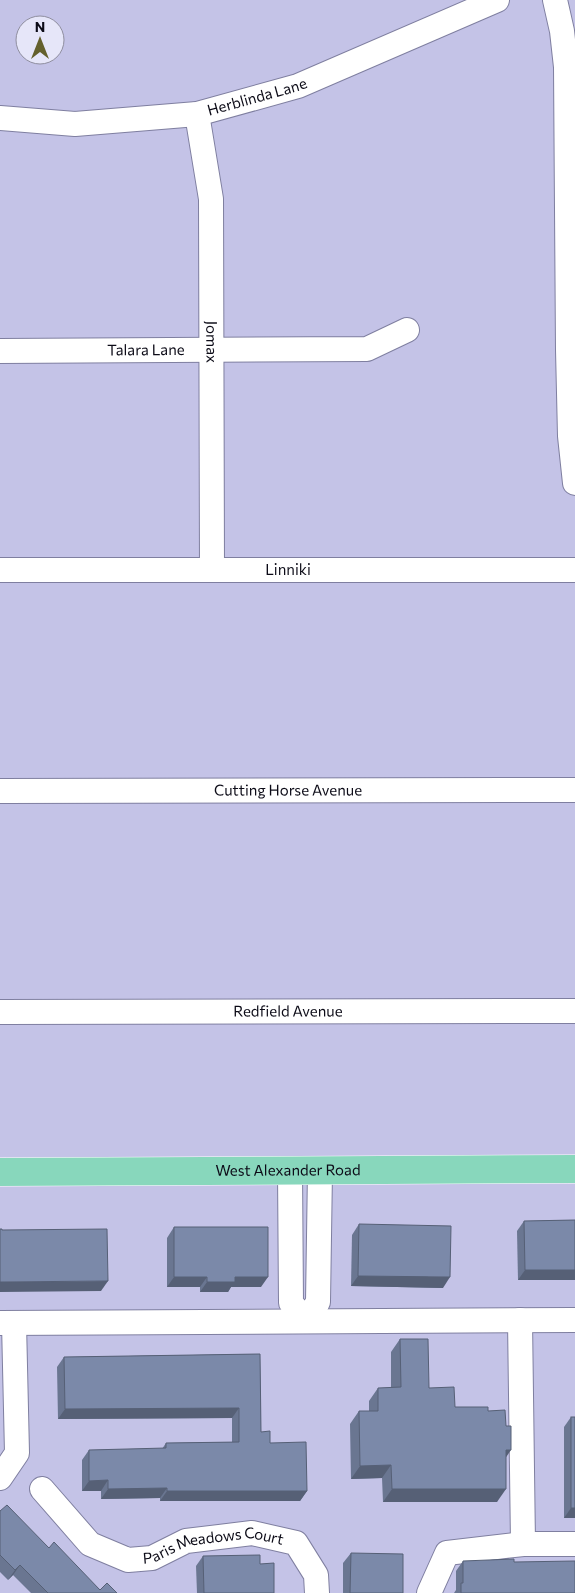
<svg xmlns="http://www.w3.org/2000/svg" width="575" height="1593" viewBox="0 0 575 1593" font-family="Commissioner,sans-serif">
<style>
.lines{fill:none;stroke-linecap:round;stroke-linejoin:round}
.minor-casing{stroke:#7f7fa0;stroke-width:26}
.major-casing{stroke:#fff;stroke-width:29}
.minor{stroke:#fff;stroke-width:24}
.major{stroke:#88d7bc;stroke-width:28}
.wall{fill:#6a7691}
.shaded-wall{fill:#566076}
.building{fill:#7b89a9;stroke:#566076}
.labels{text-anchor:middle;stroke-width:4.5;stroke-linejoin:round;paint-order:stroke}
.street-label{font-size:15px;fill:#0c0b17;stroke:#e6e6f9}
</style>
<rect width="100%" height="100%" fill="#c4c3e7"/>
<g class="lines">
<defs>
<g id="minor">
<polyline points="555,0 562,31 566,67 568,350 570,436 575,483"/>
<path id="s1" d="M197,114l14,85 1,371"/>
<path id="s2" d="M0,118l75,6 122,-10 101,-28 199,-86"/>
<path id="s3" d="M0,351l367,-2 40,-19"/>
<path id="s4" d="M0,570h575"/>
<path id="s5" d="M0,791l575,-1"/>
<path id="s6" d="M0,1012l575,-1"/>
<polyline points="290,1171 291,1303 306,1321 318,1302 320,1171"/>
<polyline points="520,1320 523,1544"/>
<polyline points="0,1323 575,1320"/>
<polyline points="0,1478 17,1453 14,1323"/>
<path id="s7" d="M42,1489l48,55 38,16 24,-2 34,-17 66,-8 44,10 20,32 1,18"/>
<polyline points="429,1593 447,1553 523,1544 575,1544"/>
</g>
<g id="major">
<path id="s8" d="M0,1172l575,-3"/>
</g>
</defs>
<use href="#minor" class="minor-casing"/>
<use href="#major" class="major-casing"/>
<use href="#minor" class="minor"/>
<use href="#major" class="major"/>
</g>
<g class="wall">
<polygon points="575,1220 575,1280 518,1280 517,1231 524,1221"/>
<polygon points="359,1224 443,1288 351,1286 352,1235"/>
<polygon points="174,1227 261,1287 231,1287 228,1292 200,1292 200,1287 167,1287 167,1238"/>
<polygon points="400,1339 429,1388 455,1407 488,1411 506,1457 497,1502 383,1502 382,1478 351,1479 350,1424 359,1411 369,1411 369,1401 378,1388 391,1388 391,1352"/>
<polygon points="260,1354 261,1432 307,1491 300,1501 160,1501 160,1498 101,1499 101,1491 82,1491 82,1460 89,1450 162,1449 166,1443 232,1442 232,1418 58,1419 57,1367 64,1357"/>
<polygon points="571,1417 575,1518 564,1518 564,1427"/>
<polygon points="0,1511 49,1548 100,1590 117,1593 31,1593 13,1575 8,1580 0,1572"/>
<polygon points="351,1553 403,1593 343,1593 343,1563"/>
<polygon points="203,1556 260,1564 274,1593 197,1593 196,1566"/>
<polygon points="463,1561 514,1562 575,1593 454,1593 456,1590 456,1571"/>
</g>
<g class="shaded-wall">
<polygon points="525,1270 575,1270 575,1280 518,1280"/>
<polygon points="358,1276 450,1277 443,1288 351,1286"/>
<polygon points="174,1277 207,1277 200,1287 167,1287"/>
<polygon points="235,1277 268,1277 261,1287 231,1287 228,1292 200,1292 207,1282"/>
<polygon points="108,1281 101,1291 0,1292 0,1282"/>
<polygon points="239,1408 232,1418 58,1419 65,1409"/>
<polygon points="506,1450 511,1450 502,1463"/>
<polygon points="391,1465 382,1478 351,1479 360,1466"/>
<polygon points="108,1480 101,1491 82,1491 89,1481"/>
<polygon points="167,1488 160,1498 101,1499 108,1489"/>
<polygon points="392,1489 506,1489 497,1502 383,1502"/>
<polygon points="167,1491 307,1491 300,1501 160,1501"/>
<polygon points="571,1508 575,1508 575,1518 564,1518"/>
<polygon points="20,1565 13,1575 8,1580 15,1570"/>
</g>
<g class="building">
<polygon points="575,1220 575,1270 525,1270 524,1221"/>
<polygon points="359,1224 451,1226 450,1277 358,1276"/>
<polygon points="174,1227 268,1227 268,1277 235,1277 235,1282 207,1282 207,1277 174,1277"/>
<polygon points="0,1229 2,1229 2,1230 107,1229 108,1281 0,1282"/>
<polygon points="400,1339 428,1339 429,1388 454,1387 455,1407 488,1407 488,1411 505,1410 506,1426 511,1426 511,1450 506,1450 506,1489 392,1489 391,1465 360,1466 359,1411 378,1411 378,1388 401,1387"/>
<polygon points="260,1354 261,1432 270,1431 270,1443 306,1442 307,1491 167,1491 167,1488 108,1489 108,1480 89,1481 89,1450 166,1448 166,1443 239,1442 239,1408 65,1409 64,1357"/>
<rect x="571" y="1417" width="4" height="91"/>
<polygon points="7,1505 49,1548 54,1542 100,1590 107,1583 117,1593 48,1593 20,1565 15,1570 0,1555 0,1511"/>
<polygon points="351,1553 403,1554 403,1593 350,1593"/>
<polygon points="260,1555 260,1564 274,1563 274,1593 204,1593 203,1556"/>
<polygon points="514,1559 514,1562 575,1561 575,1593 461,1593 461,1583 463,1583 463,1561"/>
</g>
<g class="labels">
<g class="street-label">
<text dy="5" stroke="none"><textPath href="#s2" startOffset="260">Herblinda Lane</textPath></text>
<text dy="5" stroke="none"><textPath href="#s1" startOffset="229">Jomax</textPath></text>
<text dy="5" stroke="none"><textPath href="#s3" startOffset="146">Talara Lane</textPath></text>
<text dy="5" stroke="none"><textPath href="#s4" startOffset="288">Linniki</textPath></text>
<text dy="5" stroke="none"><textPath href="#s5" startOffset="288">Cutting Horse Avenue</textPath></text>
<text dy="5" stroke="none"><textPath href="#s6" startOffset="288">Redfield Avenue</textPath></text>
<text dy="5" stroke="none"><textPath href="#s8" startOffset="288">West Alexander Road</textPath></text>
<text dy="5" stroke="none"><textPath href="#s7" startOffset="202">Paris Meadows Court</textPath></text>
</g>
</g>
<g transform="translate(40 40)"><circle r="24" fill="#e6e6f9" stroke="#8f8e9f"/>
<path d="M0-4L9 19L0 12L-9 19Z" fill="#64602d"/>
<text y="-8" font-size="14" font-weight="bold" text-anchor="middle" fill="#0c0b17">N</text>
</g>
</svg>
